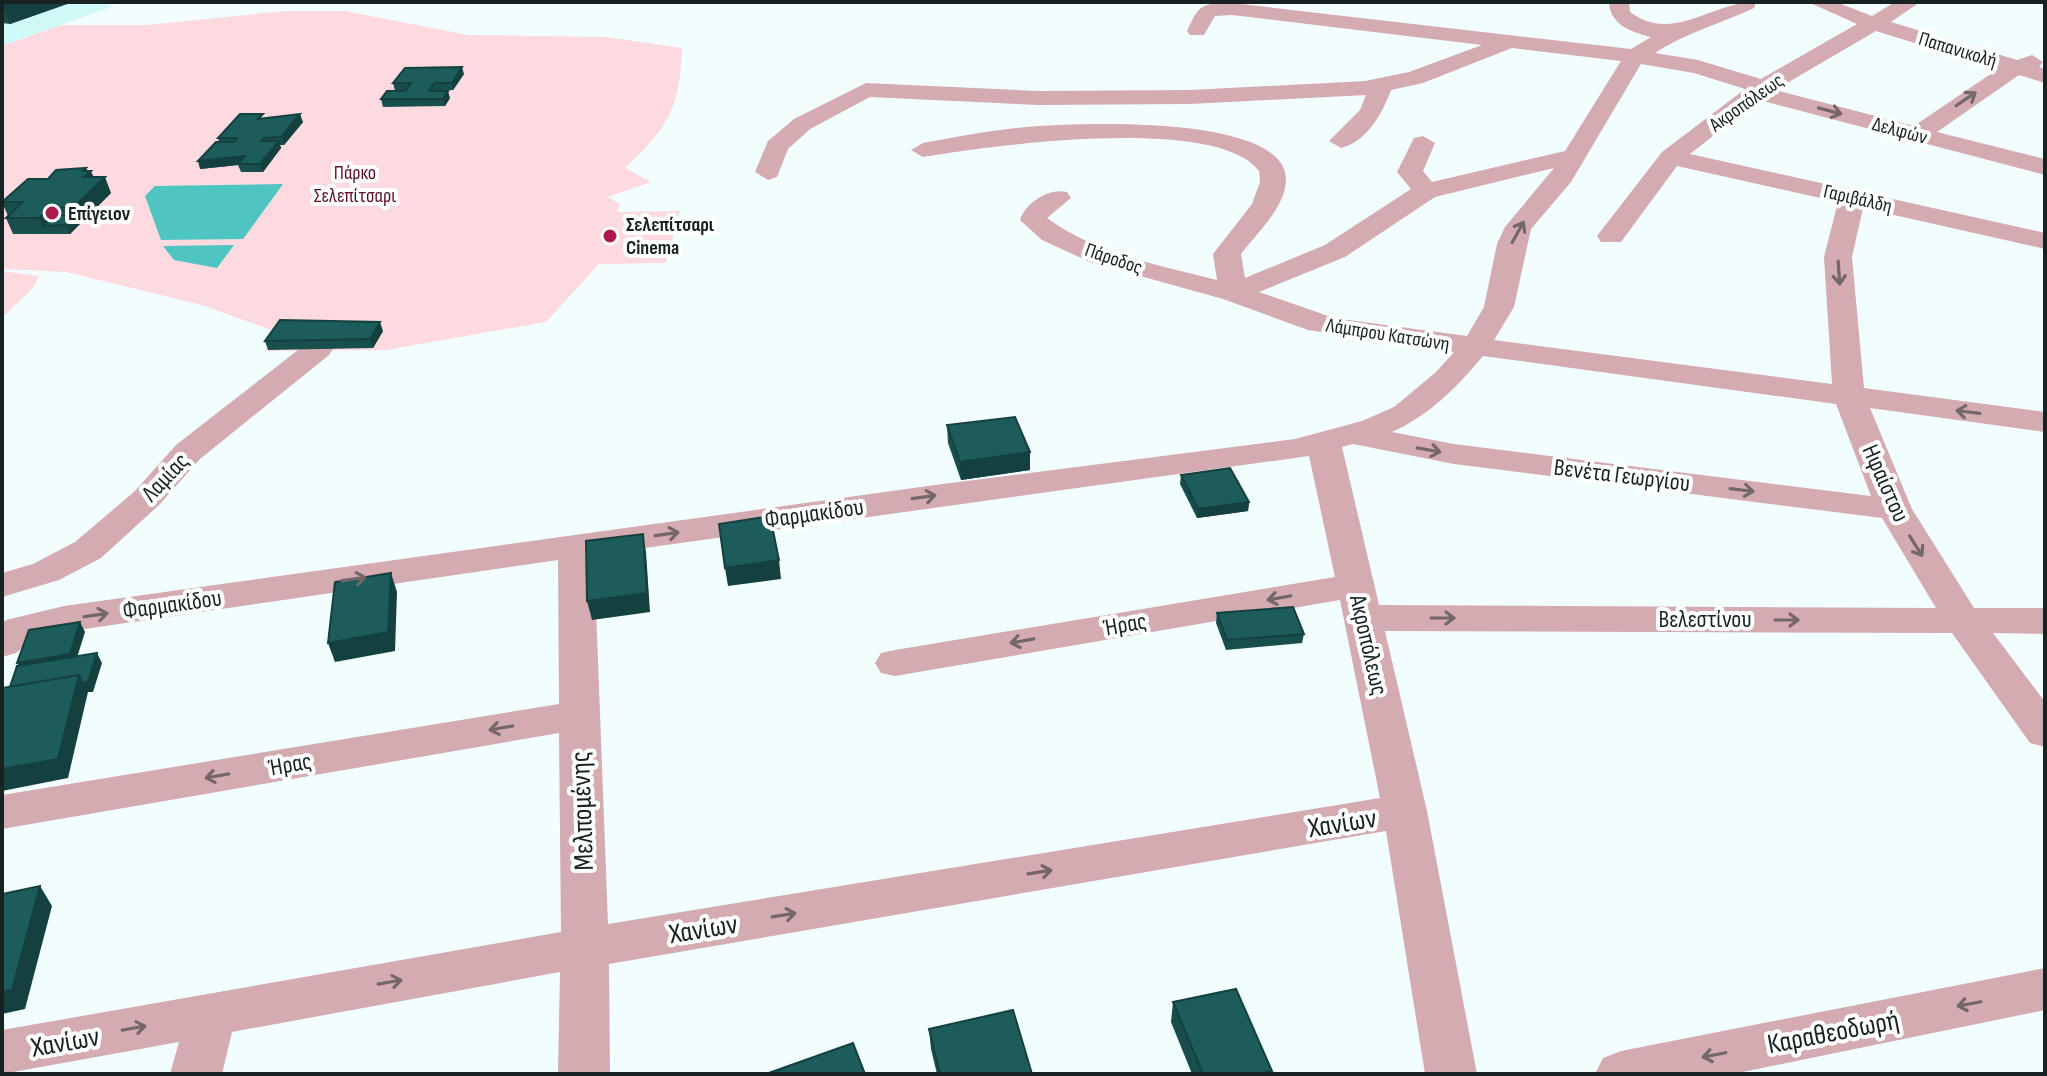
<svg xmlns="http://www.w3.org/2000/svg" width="2047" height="1076" viewBox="0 0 2047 1076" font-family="'Sofia Sans Condensed',sans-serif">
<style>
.built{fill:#cef9f6}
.green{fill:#fcdadf}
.water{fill:#4ec5c1}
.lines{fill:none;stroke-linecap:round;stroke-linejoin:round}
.street{fill:#d3abb1;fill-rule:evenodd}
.wall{fill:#184f4d}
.shaded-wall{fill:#14403f}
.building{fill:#1c5c5a;stroke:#14403f;stroke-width:2}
.oneway{stroke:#74676a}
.poi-dot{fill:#ac194c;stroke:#fff;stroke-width:3}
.labels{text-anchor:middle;stroke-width:8;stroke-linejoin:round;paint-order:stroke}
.far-street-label{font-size:20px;fill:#162322;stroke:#fff}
.far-park-label{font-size:20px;fill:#5b0f27;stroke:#fff}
.far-poi-label{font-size:20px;font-weight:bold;fill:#162322;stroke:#fff;text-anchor:start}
.street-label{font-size:24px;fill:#162322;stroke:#fff}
.near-street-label{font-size:28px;fill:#162322;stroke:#fff}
</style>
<rect width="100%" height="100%" fill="#f1fefd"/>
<polygon class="built" points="2,2 93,2 113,6 2,46"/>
<g class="green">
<path d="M285,11h60l124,24 138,2 75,11c-2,60 -14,80 -57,120l26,14 -43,15 12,7 -3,8 63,-1 -14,52 -67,1 -53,58 -159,28 -122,1 9,-20 -72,-26 -136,-33 -64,-3v-223l59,-21h85z"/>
<polygon points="2,271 39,276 33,288 2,318"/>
</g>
<g class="water">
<polygon points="283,184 243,239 161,240 145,196 155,186"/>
<polygon points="234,245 217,268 174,260 163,246"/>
</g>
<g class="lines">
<g class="street">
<path d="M1609,2h20l1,10c43,32 81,-10 126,-10l-2,6c-34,16 -69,25 -99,45l43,7 63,19 96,-55 -49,-22h28l36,14 23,-14h25l-29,20 126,38 15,-5 11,7 -4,5 6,2v14l-26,-8 -82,57 108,27v16l-286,-75 -69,54 355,79v16l-182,-41 -11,49 12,131 181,24v20l-175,-24 42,101 62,99h71v26l-52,-1 52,69v45l-15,-4 -78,-110 -567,-2 42,180 50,263h-52l-39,-243 -777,133 1,110h-52l2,-102 -328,60 -10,42h-52l9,-32 -177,32v-44l559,-98 -2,-199 -557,96v-34l557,-91 -1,-144 -494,72 -31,7 -17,14 -14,4v-34l4,-3 58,-14 871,-121 360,-46 67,-18 32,-14 41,-34 19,-21 -146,-22 -85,-31 -133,-37 -48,-22 -22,-20c6,-18 29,-32 47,-28l4,6 -24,20c49,36 112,47 170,62l-4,-26 39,-50 8,-22 -1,-11c-43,-57 -270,-25 -336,-14l-12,-7 12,-7c34,-6 69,-13 103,-16 50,-4 237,-12 258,42 11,30 -28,65 -43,85l4,24 80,-33 86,-56 -14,-17 17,-34 9,-2 12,7 -12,28 9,11 133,-31 56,-90 -109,-13 -89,35 -32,7c-8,22 -24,52 -50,58l-12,-7 31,-31 6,-15 -176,9 -152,1 -168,-8 -60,32 -22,20 -11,28 -9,3 -13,-8 13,-31 26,-22 72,-36 172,8 152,-1 175,-9 44,-9 73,-27 -250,-30 -17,1 -11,19h-14l-3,-4c13,-28 14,-27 45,-28l399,46 20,-12c-21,-5 -41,-13 -42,-35zM1876,31l122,38 -84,57 -139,-36zM1641,64l53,9 51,16 -83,63 -65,84 4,6h20l56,-76 161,36 -14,55 8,127 -338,-44 20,-33 17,-78 40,-47zM1554,168l-49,59 -8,17 -13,63 -17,29 -133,-18 -75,-26 86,-35 90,-60zM1483,356l353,48 35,92 -417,-52 -62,-12c38,-17 65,-45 91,-76zM1353,444l101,20 428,54 54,90 -557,-3 -37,-158zM1309,456l26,121 -440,73 -14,3 -6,10 6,10 14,3 445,-76 40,198 -772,126 -14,-369z"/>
<polygon points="318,340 329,343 333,349 329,355 200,459 159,505 101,558 59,580 2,597 2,573 33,564 75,542 135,491 176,445 307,343"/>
<polygon points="2045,968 2045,1010 1733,1074 1595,1074 1603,1058 1621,1051"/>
</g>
</g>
<g class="wall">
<polygon points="2,2 66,2 67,4 10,24 2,23"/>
<polygon points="464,74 453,90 436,91 450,98 445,106 383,107 381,99 395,91 393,83"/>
<polygon points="264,119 303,122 284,145 280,145 281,148 263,172 241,172 238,165 200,169 219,142 218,138"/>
<polygon points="86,168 87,171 111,193 70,234 13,234 6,218 8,216 2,202 48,179"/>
<polygon points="383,331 373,348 268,350 265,341"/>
<polygon points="947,425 1030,470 961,480 948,443"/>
<polygon points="1181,475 1249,502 1248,511 1197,518 1180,484"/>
<polygon points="1217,613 1304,634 1302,643 1226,650 1216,623"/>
<polygon points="1173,1002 1272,1071 1272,1074 1192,1074 1171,1022"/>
<polygon points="929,1029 1032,1074 937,1074 931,1049"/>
</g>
<g class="shaded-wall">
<polygon points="12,2 66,2 67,4 10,24 2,5"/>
<polygon points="462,67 464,74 453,90 452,83"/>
<polygon points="448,91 450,98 445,106 443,99"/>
<polygon points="300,114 303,122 284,145 281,137"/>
<polygon points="279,141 281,148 263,172 260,164"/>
<polygon points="245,156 238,165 200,169 198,161"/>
<polygon points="86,168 88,174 91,171 97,185 105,177 111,193 70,234 67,225 77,215 74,207 83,171"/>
<polygon points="50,208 57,223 43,226 46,234 39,218"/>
<polygon points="380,322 383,331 373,348 370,339"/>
<polygon points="1030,452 1030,470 961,480 960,462"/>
<polygon points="1249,502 1248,511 1197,518 1198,509"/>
<polygon points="643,534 646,552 650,612 592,620 587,601"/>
<polygon points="779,560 781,579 728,586 725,568"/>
<polygon points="391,573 397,592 395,651 335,662 328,643"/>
<polygon points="80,622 85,632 75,664 23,673 17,663"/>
<polygon points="97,653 102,663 93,692 88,692 68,778 2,791 2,769"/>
<polygon points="40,886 52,906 25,1009 2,1014 2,992"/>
</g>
<g class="building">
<polygon points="462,67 452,83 435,83 429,91 448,91 443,99 381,99 387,91 405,91 411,83 393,83 405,68"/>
<polygon points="240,114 263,114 258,119 300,114 281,137 264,138 261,141 279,141 260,164 238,164 245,156 198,161 216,142 234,142 237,138 218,138"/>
<polygon points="86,168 83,171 91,171 84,177 105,177 74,207 50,208 39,218 6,218 23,202 2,202 28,179 48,179 56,170"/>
<polygon points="53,215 77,215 67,225 43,226"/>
<polygon points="280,320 380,322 370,339 265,341"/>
<polygon points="1015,417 1030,452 960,462 947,425"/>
<polygon points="1230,468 1249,502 1198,509 1181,475"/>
<polygon points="770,516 779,560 725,568 719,524"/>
<polygon points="643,534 647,593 587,601 586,541"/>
<polygon points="391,573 388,632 328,643 335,582"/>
<polygon points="1293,607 1304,634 1227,640 1217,613"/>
<polygon points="80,622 70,654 17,663 29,630"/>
<polygon points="97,653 88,682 83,683 79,675 10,687 17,666"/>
<polygon points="79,675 58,759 2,769 2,688"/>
<polygon points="40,886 12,990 2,992 2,894"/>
<polygon points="1236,989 1272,1071 1259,1074 1203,1074 1173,1002"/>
<polygon points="1013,1010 1032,1074 940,1074 929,1029"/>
<polygon points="853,1043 865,1074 766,1074"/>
</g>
<defs><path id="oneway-shaft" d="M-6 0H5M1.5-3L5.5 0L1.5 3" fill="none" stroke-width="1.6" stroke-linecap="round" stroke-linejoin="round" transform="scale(2)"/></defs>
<g class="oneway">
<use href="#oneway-shaft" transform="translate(1966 99) rotate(-34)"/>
<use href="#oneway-shaft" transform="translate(1830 111) rotate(15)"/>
<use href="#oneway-shaft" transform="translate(1518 232) rotate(-61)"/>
<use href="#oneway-shaft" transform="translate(1839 273) rotate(86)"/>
<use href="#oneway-shaft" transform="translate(1968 412) rotate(-173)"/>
<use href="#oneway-shaft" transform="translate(1429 450) rotate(10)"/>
<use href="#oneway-shaft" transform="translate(1742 490) rotate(7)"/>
<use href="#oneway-shaft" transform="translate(924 497) rotate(-8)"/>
<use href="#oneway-shaft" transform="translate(667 534) rotate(-8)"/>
<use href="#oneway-shaft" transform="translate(1916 546) rotate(58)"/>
<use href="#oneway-shaft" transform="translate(354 579) rotate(-8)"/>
<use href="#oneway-shaft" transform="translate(1279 598) rotate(170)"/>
<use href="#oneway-shaft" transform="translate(96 615) rotate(-8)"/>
<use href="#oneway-shaft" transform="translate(1443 618)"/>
<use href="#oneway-shaft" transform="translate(1787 620)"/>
<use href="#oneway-shaft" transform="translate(1022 641) rotate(170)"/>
<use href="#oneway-shaft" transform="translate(501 728) rotate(170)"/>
<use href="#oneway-shaft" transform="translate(217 776) rotate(170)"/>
<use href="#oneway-shaft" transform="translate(1040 872) rotate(-9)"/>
<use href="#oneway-shaft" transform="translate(784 915) rotate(-9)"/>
<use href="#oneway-shaft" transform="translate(390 982) rotate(-10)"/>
<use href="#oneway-shaft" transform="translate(1969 1004) rotate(169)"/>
<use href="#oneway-shaft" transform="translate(134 1028) rotate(-10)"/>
<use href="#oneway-shaft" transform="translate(1714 1055) rotate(169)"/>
</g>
<g class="poi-dot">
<circle cx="52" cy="213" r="8"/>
<circle cx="610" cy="236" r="8"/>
</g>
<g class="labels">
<g class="far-street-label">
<text transform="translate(1958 49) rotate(17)" y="7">Παπανικολή</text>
<text transform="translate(1746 102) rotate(-35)" y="7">Ακροπόλεως</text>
<text transform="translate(1900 130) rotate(15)" y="7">Δελφών</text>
<text transform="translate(1858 198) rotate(13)" y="7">Γαριβάλδη</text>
<text transform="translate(1114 258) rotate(19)" y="7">Πάροδος</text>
<text transform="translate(1388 334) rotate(9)" y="7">Λάμπρου Κατσώνη</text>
</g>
<g class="far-park-label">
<text x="355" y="179">Πάρκο<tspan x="355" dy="23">Σελεπίτσαρι</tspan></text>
</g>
<g class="far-poi-label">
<text x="68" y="220">Επίγειον</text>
<text x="626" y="231">Σελεπίτσαρι<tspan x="626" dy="23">Cinema</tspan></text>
</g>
<g class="street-label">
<text transform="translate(1622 475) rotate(7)" y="8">Βενέτα Γεωργίου</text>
<text transform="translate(165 477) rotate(-47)" y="8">Λαμίας</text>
<text transform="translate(1886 483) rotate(66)" y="8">Ηφαίστου</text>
<text transform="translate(814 513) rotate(-8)" y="8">Φαρμακίδου</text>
<text transform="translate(172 604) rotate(-8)" y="8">Φαρμακίδου</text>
<text x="1705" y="627">Βελεστίνου</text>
<text transform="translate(1125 624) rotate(-10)" y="8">Ήρας</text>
<text transform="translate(1369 645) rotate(77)" y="8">Ακροπόλεως</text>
<text transform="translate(290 764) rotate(-10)" y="8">Ήρας</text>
</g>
<g class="near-street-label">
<text transform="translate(581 811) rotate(-92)" y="10">Μελπομένης</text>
<text transform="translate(1342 822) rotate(-9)" y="10">Χανίων</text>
<text transform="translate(703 928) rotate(-9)" y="10">Χανίων</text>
<text transform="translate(1833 1031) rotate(-11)" y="10">Καραθεοδωρή</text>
<text transform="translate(65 1041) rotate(-10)" y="10">Χανίων</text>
</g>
</g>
<rect width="2047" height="1076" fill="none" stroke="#162322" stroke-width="8"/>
</svg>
